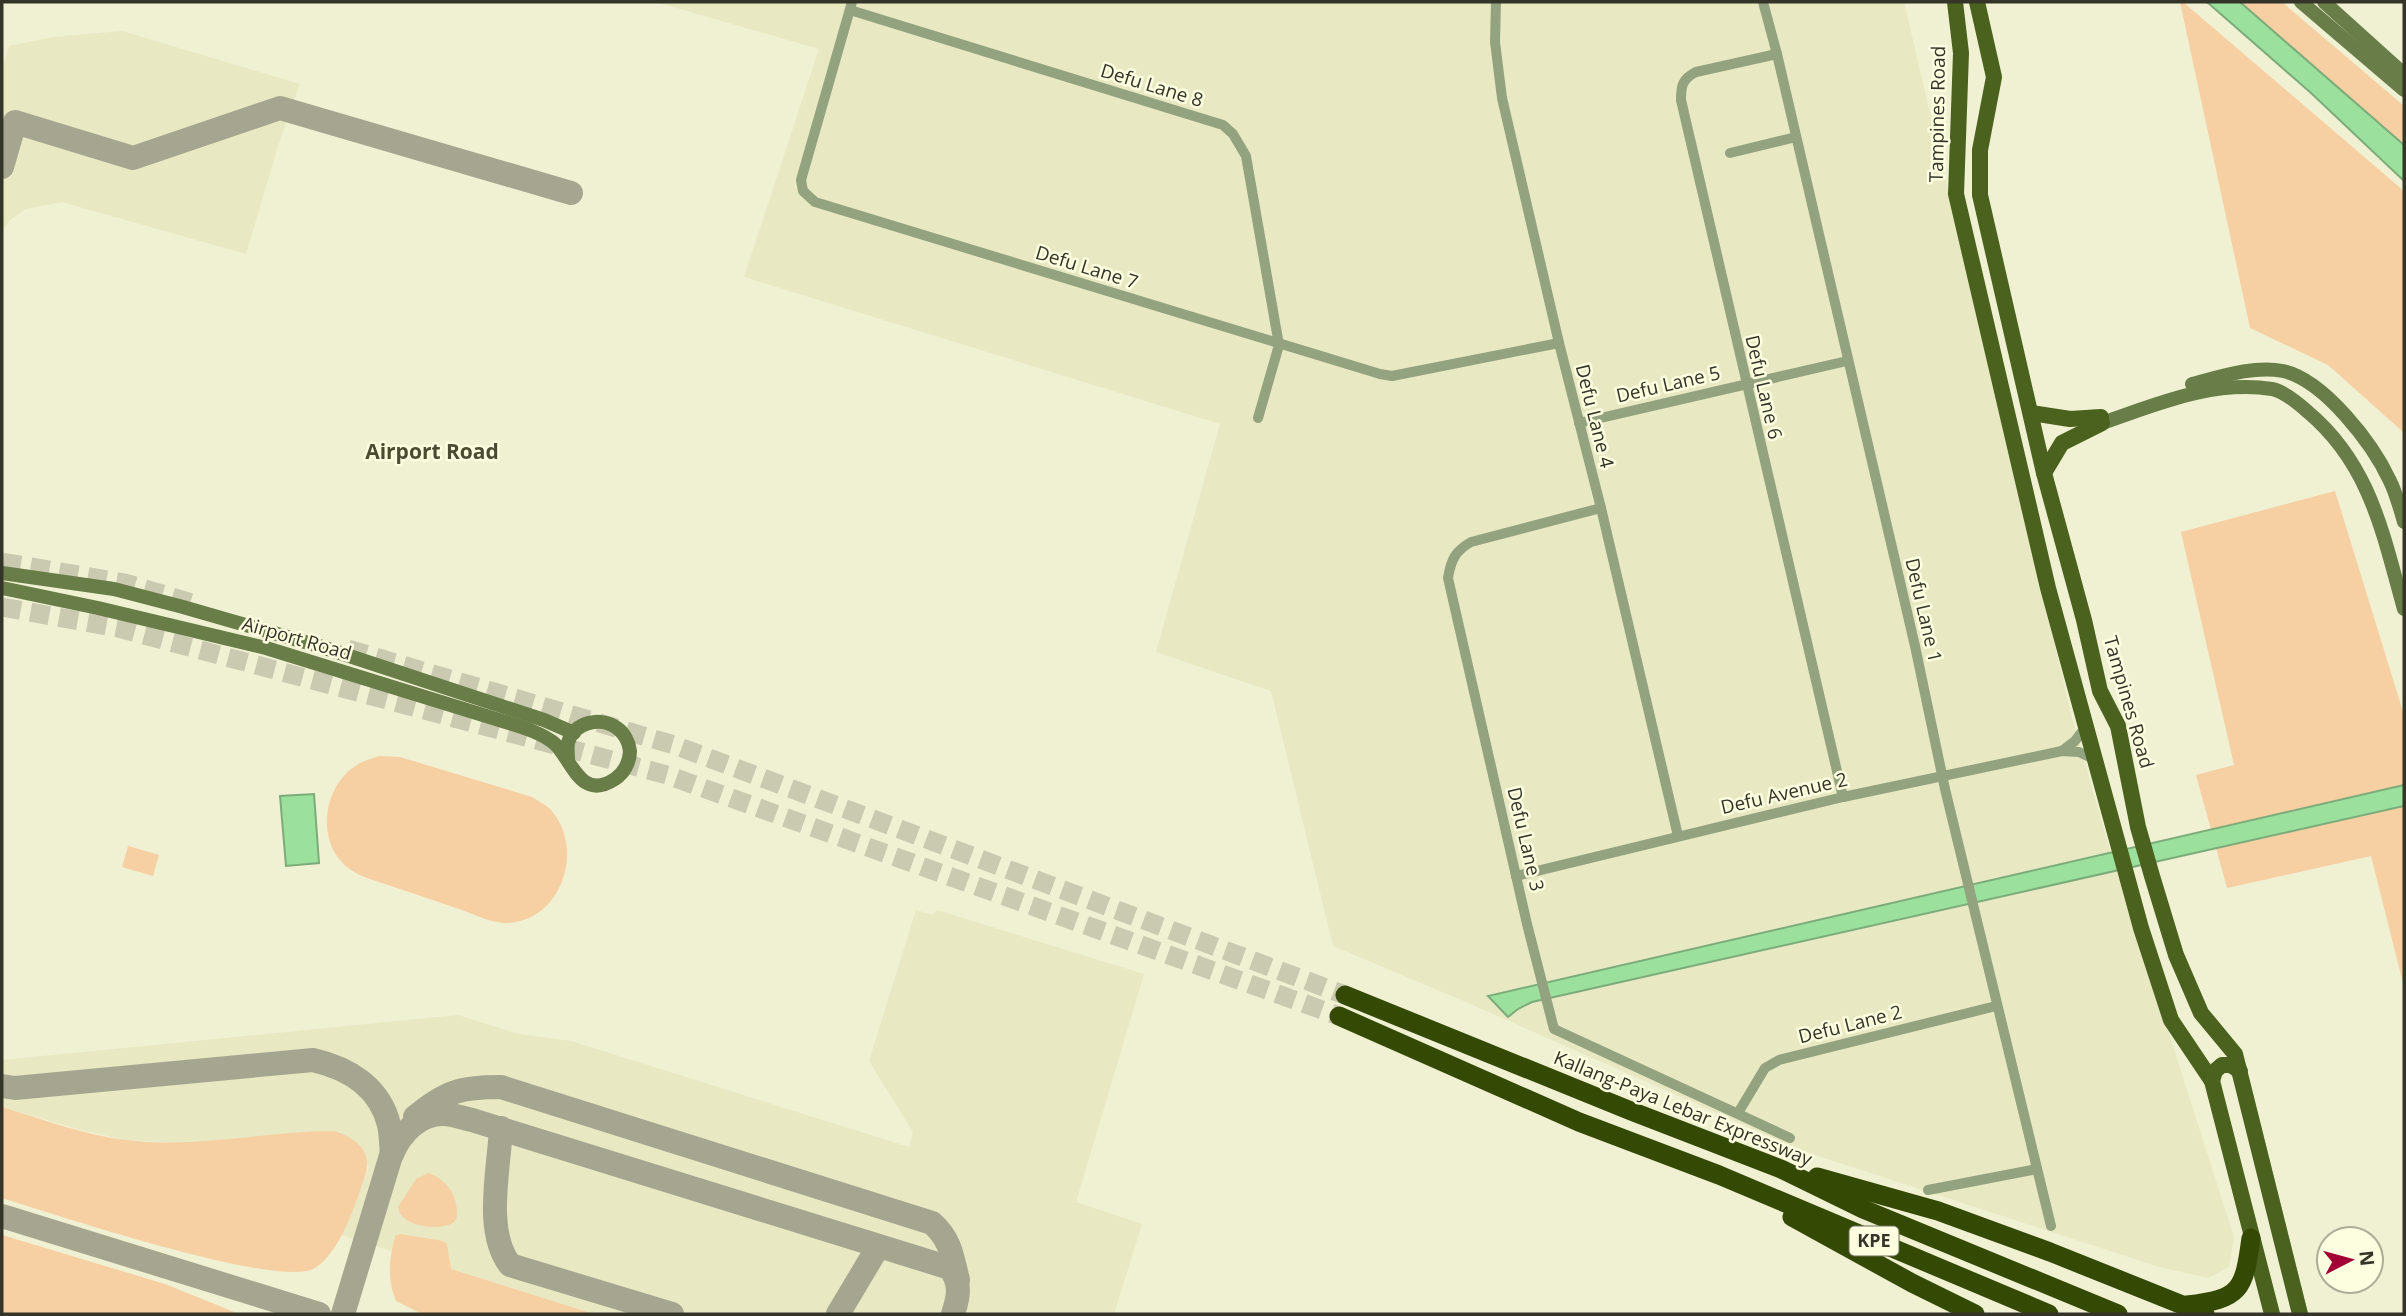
<svg xmlns="http://www.w3.org/2000/svg" width="2406" height="1316" viewBox="0 0 2406 1316" font-family="'Open Sans',sans-serif">
<style>
.built{fill:#e8e8c3}
.green{fill:#f6cfa2}
.water{fill:#9be09c;stroke:#7cac7a;stroke-width:2}
.lines{fill:none;stroke-linecap:round;stroke-linejoin:round}
.taxiway{stroke:#a6a690;stroke-width:24}
.highway-tunnel{stroke:#cacab1;stroke-width:19;stroke-dasharray:19 10;stroke-linecap:butt}
.street{stroke:#93a27f;stroke-width:10}
.secondary{stroke:#687d48;stroke-width:14}
.primary{stroke:#4a621d;stroke-width:16}
.highway{stroke:#344904;stroke-width:19}
.labels{text-anchor:middle;stroke-width:5;stroke-linejoin:round;paint-order:stroke}
.shield{fill:#fdfee0;stroke:#707160;stroke-width:2}
.shield-label{font-size:18px;font-weight:bold;fill:#343429}
.street-label{font-size:19px;fill:#343429;stroke:#fdfee0}
.neighbourhood-label{font-size:21px;font-weight:bold;fill:#4b4b32;stroke:#fdfee0}
</style>
<rect width="100%" height="100%" fill="#f0f0d3"/>
<g class="built">
<polygon points="656,2 1904,2 2071,714 2107,840 2234,1237 2229,1267 2208,1278 2159,1267 1803,1151 1466,1002 1333,946 1271,691 1156,652 1220,424 744,277 819,49"/>
<polygon points="122,31 300,84 278,146 246,254 62,202 26,209 10,220 2,231 2,68 9,46 53,37"/>
<polygon points="916,910 933,915 937,910 1144,974 1076,1202 1142,1224 1114,1314 594,1314 451,1269 447,1244 395,1236 391,1251 341,1235 356,1203 369,1166 334,1131 228,1141 188,1143 125,1140 78,1129 2,1107 2,1060 458,1015 519,1034 571,1041 909,1147 913,1132 869,1061"/>
</g>
<g class="green">
<polygon points="2180,2 2183,2 2404,191 2404,436 2402,431 2328,365 2250,328"/>
<polygon points="2240,2 2282,2 2404,106 2404,145"/>
<polygon points="2335,491 2404,715 2404,987 2371,856 2227,888 2196,775 2234,765 2181,532"/>
<path d="M379,756l21,1 132,40c6,4 13,7 18,12 36,39 12,113 -44,114 -15,0 -32,-9 -47,-14 -30,-10 -61,-21 -92,-31 -10,-4 -20,-9 -27,-18 -23,-27 -14,-74 14,-93 7,-6 17,-8 25,-11z"/>
<polygon points="128,846 159,855 153,876 122,867"/>
<path d="M2,1107c40,12 82,28 124,33 72,9 138,-9 208,-9 22,7 39,20 31,45 -9,27 -25,77 -50,92 -35,22 -264,-55 -313,-70z"/>
<path d="M428,1173c17,6 28,19 29,38 0,3 0,8 -2,10 -10,11 -55,7 -57,-14l18,-28z"/>
<path d="M400,1234l43,7 4,3 4,25 143,45h-172l-26,-13c-9,-22 -7,-42 -1,-65z"/>
<polygon points="2,1235 165,1284 239,1314 2,1314"/>
</g>
<g class="water">
<polygon points="2207,2 2240,2 2404,145 2404,181 2311,93"/>
<polygon points="2404,785 2404,806 1532,1002 1518,1009 1508,1017 1488,996"/>
<polygon points="314,794 319,863 286,866 280,796"/>
</g>
<g class="lines">
<g class="taxiway">
<polyline points="2,167 15,122 133,158 280,108 571,193"/>
<path d="M2,1086l13,2 298,-28c35,8 67,27 76,65 2,9 2,20 3,29"/>
<path d="M415,1117c31,-26 46,-30 86,-30l431,136c19,17 20,33 26,57"/>
<path d="M501,1128c-2,42 -17,103 9,137l162,49"/>
<path d="M392,1154c9,-21 27,-40 51,-40 9,0 20,4 29,6l478,148c11,16 9,28 3,46"/>
<polyline points="2,1216 319,1314"/>
<polyline points="343,1314 396,1139"/>
<polyline points="838,1314 878,1247"/>
</g>
<g class="highway-tunnel">
<polyline points="2,562 125,583 192,603"/>
<polyline points="2,607 118,628 667,775 1339,1016"/>
<polyline points="348,649 674,745 1345,995"/>
</g>
<g class="street">
<polyline points="852,2 801,180 803,191 815,202 1380,374 1392,376 1559,343"/>
<polyline points="1496,2 1495,42 1502,98 1559,343 1601,508 1678,836"/>
<polyline points="1763,2 1777,54 1915,646 1945,789 2051,1226"/>
<polyline points="850,10 1223,125 1233,134 1246,156 1279,345 1258,418"/>
<path d="M1777,54l-81,18c-14,7 -15,14 -15,28l162,697"/>
<polyline points="1730,153 1796,137"/>
<polyline points="1579,423 1847,361"/>
<path d="M1601,508l-130,34c-16,9 -20,18 -23,36l79,346 27,105 236,109"/>
<polyline points="2062,751 2075,741 2087,725"/>
<polyline points="1516,876 1843,797 2062,751 2079,752 2096,760"/>
<polyline points="1738,1113 1765,1068 1779,1060 1996,1006"/>
<polyline points="1928,1190 2037,1169"/>
</g>
<g class="secondary">
<polyline points="2301,2 2404,90"/>
<polyline points="2324,2 2404,74"/>
<path d="M2192,384c27,-7 62,-19 91,-13 41,9 90,73 107,110 6,12 10,27 14,41"/>
<path d="M2102,423c56,-19 110,-43 170,-34 12,2 27,15 36,23 63,53 75,123 96,197"/>
<polyline points="2,573 114,589 183,607 319,646 544,720 574,733"/>
<path d="M2,588l96,20 168,40 243,75c16,5 32,10 45,20 18,16 26,59 61,36 9,-6 15,-17 15,-28 -1,-9 -6,-18 -13,-23 -16,-12 -44,-6 -49,15 -1,5 0,12 0,17"/>
</g>
<g class="primary">
<polyline points="1955,2 1961,53 1956,194 2048,588 2141,928 2171,1020 2212,1081 2272,1314"/>
<polyline points="1977,2 1994,77 1980,150 1980,195 2044,473 2084,620 2100,691 2118,726 2138,827 2152,876 2176,955 2201,1013 2235,1054 2300,1314"/>
<polyline points="2031,413 2070,419 2101,417"/>
<polyline points="2044,473 2062,443 2102,423"/>
<polyline points="2212,1081 2215,1071 2222,1065 2231,1065 2240,1071"/>
</g>
<g class="highway">
<polyline points="1345,995 1631,1111 1781,1169 1863,1209 2118,1314"/>
<polyline points="1339,1016 1579,1122 1719,1175 2049,1314"/>
<polyline points="1817,1177 1938,1211 2050,1252 2205,1314"/>
<polyline points="1792,1217 1912,1283 1975,1314"/>
<path d="M2187,1305c54,-6 57,-15 64,-67"/>
</g>
</g>
<g class="labels">
<rect class="shield" x="1849.5" y="1226.5" width="49" height="29" rx="5"/>
<g class="shield-label">
<text x="1874" y="1247">KPE</text>
</g>
<g class="street-label">
<text transform="translate(1152 85) rotate(17)" y="7">Defu Lane 8</text>
<text transform="translate(1937 114) rotate(-89)" y="7">Tampines Road</text>
<text transform="translate(1087 267) rotate(17)" y="7">Defu Lane 7</text>
<text transform="translate(1668 384) rotate(-13)" y="7">Defu Lane 5</text>
<text transform="translate(1764 387) rotate(77)" y="7">Defu Lane 6</text>
<text transform="translate(1595 416) rotate(76)" y="7">Defu Lane 4</text>
<text transform="translate(1924 610) rotate(77)" y="7">Defu Lane 1</text>
<text transform="translate(297 638) rotate(16)" y="7">Airport Road</text>
<text transform="translate(2129 702) rotate(74)" y="7">Tampines Road</text>
<text transform="translate(1784 793) rotate(-13)" y="7">Defu Avenue 2</text>
<text transform="translate(1526 839) rotate(77)" y="7">Defu Lane 3</text>
<text transform="translate(1850 1024) rotate(-14)" y="7">Defu Lane 2</text>
<text transform="translate(1683 1108) rotate(22)" y="7">Kallang-Paya Lebar Expressway</text>
</g>
<g class="neighbourhood-label">
<text x="432" y="459">Airport Road</text>
</g>
</g>
<rect width="2406" height="1316" fill="none" stroke="#343429" stroke-width="7"/>
<g transform="translate(2350 1260) rotate(84)"><circle r="33" fill="#fdfee0" stroke="#adad97" stroke-width="2"/>
<path d="M0-5L12 26L0 18L-12 26Z" fill="#a10135"/>
<text y="-10" font-size="19" font-weight="bold" text-anchor="middle" fill="#343429">N</text>
</g>
</svg>
